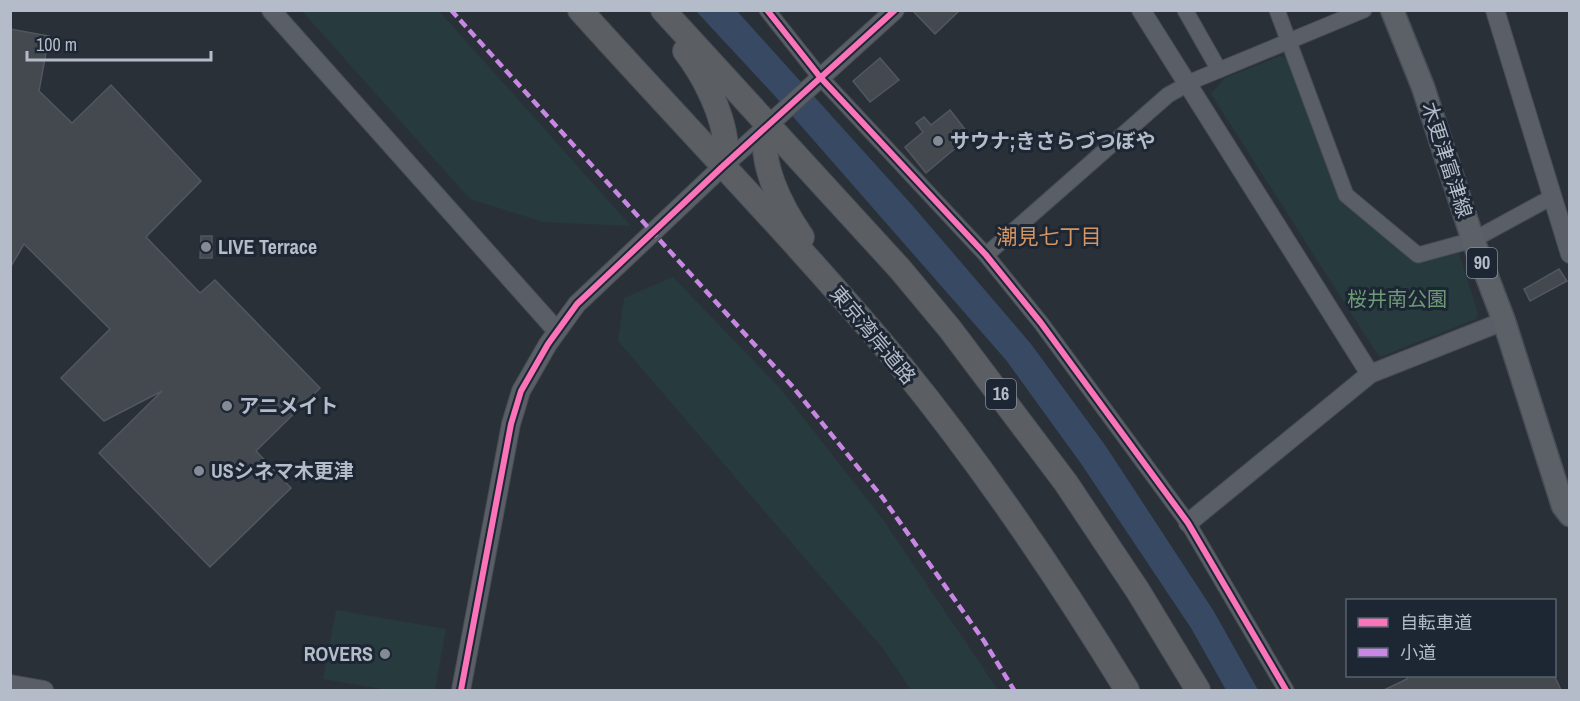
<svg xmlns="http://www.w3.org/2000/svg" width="1580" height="701" viewBox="0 0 1580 701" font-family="'Archivo Narrow','Noto Sans JP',sans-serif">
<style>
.green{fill:#273a3e}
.water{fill:#384963}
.building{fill:#444950;stroke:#52575f;stroke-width:1.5}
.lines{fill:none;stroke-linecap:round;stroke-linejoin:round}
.minor-casing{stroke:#484c53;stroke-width:17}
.tertiary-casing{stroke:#484c53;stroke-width:20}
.primary-casing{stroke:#484c55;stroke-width:25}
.trunk-casing{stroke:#474c53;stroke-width:26}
.minor{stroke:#5a5e66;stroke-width:15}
.tertiary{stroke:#5a5e66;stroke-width:18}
.primary{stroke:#5c6168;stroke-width:22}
.trunk{stroke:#5b5f64;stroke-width:24}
.quiet{stroke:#c787e3;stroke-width:4.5;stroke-dasharray:9 4.5;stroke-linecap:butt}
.cycleway-casing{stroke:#1d2633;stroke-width:10}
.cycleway{stroke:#fb73b8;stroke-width:6}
.poi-dot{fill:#848b96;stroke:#1d2633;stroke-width:2}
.labels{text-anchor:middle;stroke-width:6;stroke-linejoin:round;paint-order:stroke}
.shield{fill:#1d2633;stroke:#878f9c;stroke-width:1.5}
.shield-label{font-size:18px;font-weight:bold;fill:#b4bcc9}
.poi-label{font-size:20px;font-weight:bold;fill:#b4bcc9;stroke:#1d2633;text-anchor:start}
.street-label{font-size:20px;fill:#b4bcc9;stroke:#1d2633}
.park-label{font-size:20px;fill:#6b9a76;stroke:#1d2633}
.neighbourhood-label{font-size:21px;fill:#d59563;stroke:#1d2633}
</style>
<rect width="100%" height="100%" fill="#2a3038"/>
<g class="green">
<polygon points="302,11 439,11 631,226 543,222 470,199"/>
<polygon points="1280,56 1290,60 1343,197 1418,258 1457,247 1478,313 1476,319 1380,357 1374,349 1211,94 1225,78"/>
<polygon points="673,277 780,388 884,521 998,690 911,690 884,650 618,341 624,298"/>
<polygon points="336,610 446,629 435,690 387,690 323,679"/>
</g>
<polygon class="water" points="696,11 737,11 912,205 1031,344 1105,445 1213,610 1258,690 1226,690 1191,628 1082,465 1006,360 774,95"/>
<g class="building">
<polygon points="912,10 960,10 935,34"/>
<polygon points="10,29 49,36 39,91 72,123 111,85 201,181 146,237 200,293 215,280 320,388 256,451 291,488 210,567 99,453 162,391 104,421 61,378 110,329 24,244 10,268"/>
<polygon points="880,58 899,80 870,102 853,81"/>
<polygon points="950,110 970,136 926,173 905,147 923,132 916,123 924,117 931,125"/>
<polygon points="201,236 212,236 212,258 200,258"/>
<polygon points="1559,269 1567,281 1530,301 1524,289"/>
<polygon points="1406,675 1554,675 1561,690 1384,690 1407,679"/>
</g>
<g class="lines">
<defs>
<g id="minor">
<polyline points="767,10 820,77 986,255 1041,323 1188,523 1286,690"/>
<polyline points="1185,10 1219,70"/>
<polyline points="1277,10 1346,195 1418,255 1473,240 1552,197"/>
<polyline points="986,255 1168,95 1195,80 1364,10"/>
</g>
<g id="tertiary">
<polyline points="271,10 557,331"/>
<polyline points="1141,10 1370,374"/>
<polyline points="1495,10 1570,254"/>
<polyline points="1188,523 1370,374 1504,321"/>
<polyline points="10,684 44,690"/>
<polyline points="461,690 511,424 521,391 548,344 577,304 722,167 895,10"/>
</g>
<polyline id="primary" points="1392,10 1423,87 1473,240 1504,321 1563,506 1570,515"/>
<g id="trunk">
<path d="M580,10c107,119 220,234 322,357 83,102 157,212 225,323"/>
<polyline points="663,10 900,269 950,329 1066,483 1138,591 1198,690"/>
<path d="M685,51c19,25 40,65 41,98 0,6 -2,12 -4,18"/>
<path d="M768,125c-12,35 14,83 34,112"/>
</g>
</defs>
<use href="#minor" class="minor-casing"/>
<use href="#tertiary" class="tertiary-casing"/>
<use href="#primary" class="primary-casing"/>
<use href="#trunk" class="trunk-casing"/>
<use href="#minor" class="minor"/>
<use href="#tertiary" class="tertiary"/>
<use href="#primary" class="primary"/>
<use href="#trunk" class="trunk"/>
<polyline class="quiet" points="451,10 793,387 882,497 984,641 1014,690"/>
<defs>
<g id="cycleway">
<polyline points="767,10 820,77 986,255 1041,323 1188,523 1286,690"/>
<polyline points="461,690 511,424 521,391 548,344 577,304 722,167 895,10"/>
</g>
</defs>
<use href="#cycleway" class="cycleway-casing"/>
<use href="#cycleway" class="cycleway"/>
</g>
<g class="poi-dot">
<circle cx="938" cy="141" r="6"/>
<circle cx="206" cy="247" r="6"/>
<circle cx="227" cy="406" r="6"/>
<circle cx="199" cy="471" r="6"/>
<circle cx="385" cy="654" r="6"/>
</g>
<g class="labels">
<g class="shield">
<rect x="1467" y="248" width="30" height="30" rx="4.5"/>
<rect x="986" y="379" width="30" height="30" rx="4.5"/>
</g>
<g class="shield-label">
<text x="1482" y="269">90</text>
<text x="1001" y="400">16</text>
</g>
<g class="poi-label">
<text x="950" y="148">サウナ;きさらづつぼや</text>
<text x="218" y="254">LIVE Terrace</text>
<text x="239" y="413">アニメイト</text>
<text x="211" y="478">USシネマ木更津</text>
<text x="373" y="661" text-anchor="end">ROVERS</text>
</g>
<g class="street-label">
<text transform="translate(1447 160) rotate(72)" y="7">木更津富津線</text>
<text transform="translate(873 335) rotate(50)" y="7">東京湾岸道路</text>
</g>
<g class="park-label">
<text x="1397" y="306">桜井南公園</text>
</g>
<g class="neighbourhood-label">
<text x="1049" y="244">潮見七丁目</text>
</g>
</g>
<rect width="1580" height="701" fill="none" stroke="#b4bcc9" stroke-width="24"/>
<rect x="1346" y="599" width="210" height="78" fill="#1d2633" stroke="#59626f" stroke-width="1.5"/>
<rect x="1358" y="618" width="30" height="9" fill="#fb73b8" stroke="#59626f" stroke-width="1.5"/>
<text x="1400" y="629" font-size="18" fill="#b4bcc9">自転車道</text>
<rect x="1358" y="648" width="30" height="9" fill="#c787e3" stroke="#59626f" stroke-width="1.5"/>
<text x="1400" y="659" font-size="18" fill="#b4bcc9">小道</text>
<path d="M27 51v9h184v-9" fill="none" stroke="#b4bcc9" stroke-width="3"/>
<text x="36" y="51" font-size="18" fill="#b4bcc9" stroke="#1d2633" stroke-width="4.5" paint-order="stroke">100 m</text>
</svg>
